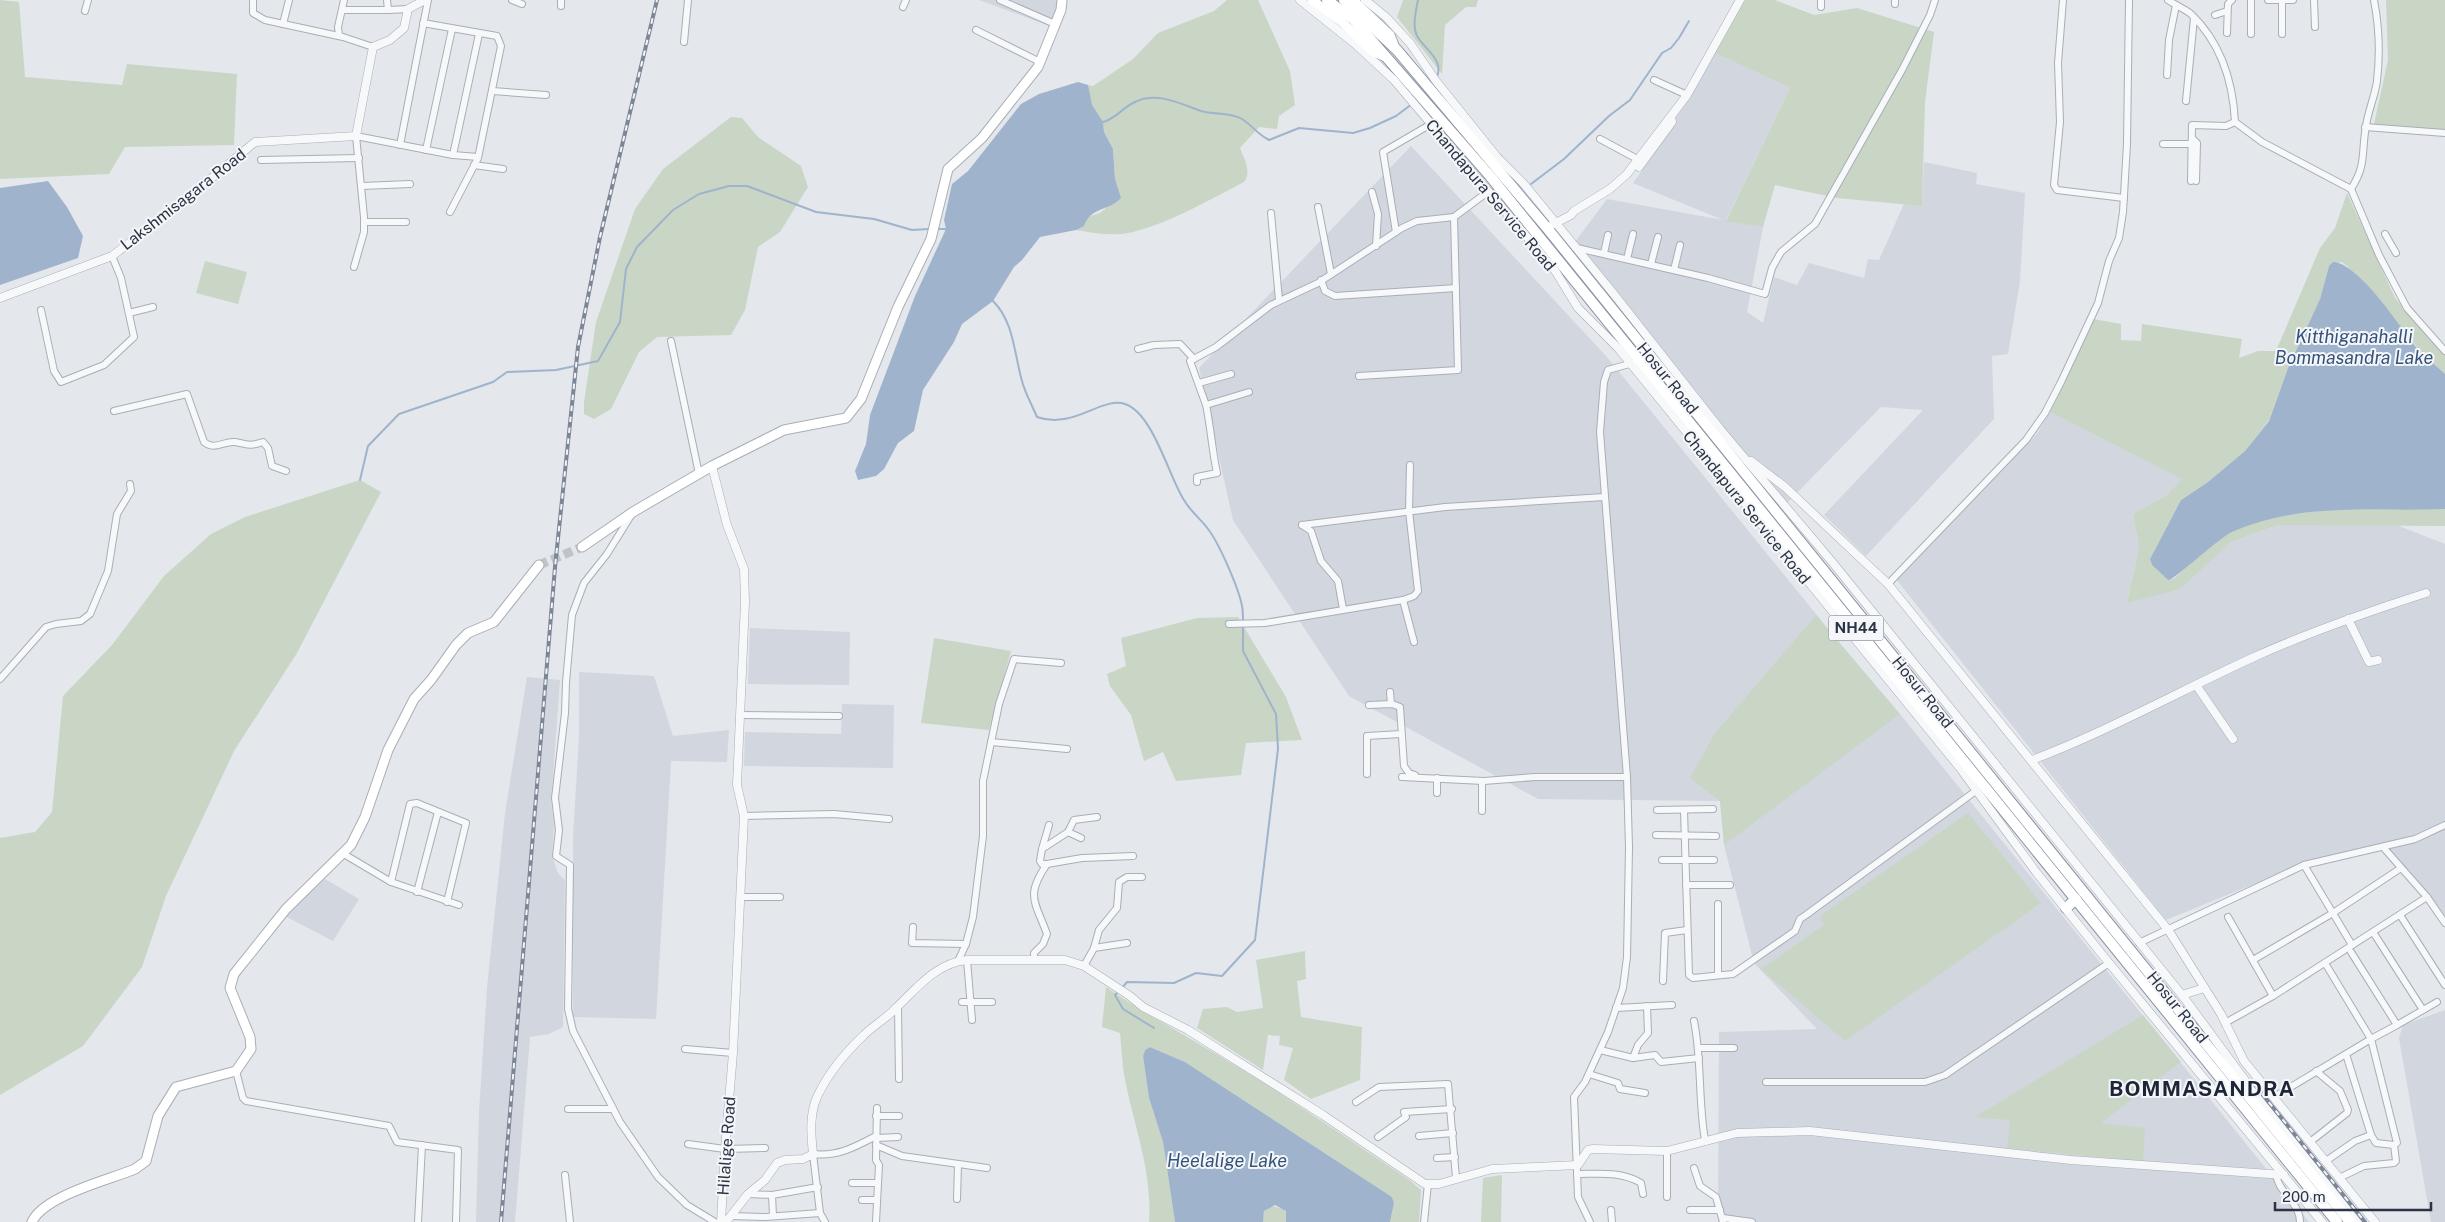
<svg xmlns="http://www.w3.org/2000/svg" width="2445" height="1222" viewBox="0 0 2445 1222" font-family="'Public Sans',sans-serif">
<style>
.built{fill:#d2d6de}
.green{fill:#c9d6c5}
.water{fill:#9fb4cc}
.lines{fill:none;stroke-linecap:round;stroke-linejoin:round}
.stream{stroke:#9fb4cc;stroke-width:2}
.secondary-tunnel{stroke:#bfc3cb;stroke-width:9;stroke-dasharray:9 4.5;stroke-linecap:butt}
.minor-casing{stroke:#a9aeb7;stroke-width:8}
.tertiary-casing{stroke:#a9aeb7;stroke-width:9}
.secondary-casing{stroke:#a9aeb7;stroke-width:11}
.trunk-casing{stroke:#8b94a3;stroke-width:12}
.minor{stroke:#f7f8fa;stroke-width:6}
.tertiary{stroke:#f7f8fa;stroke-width:8}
.secondary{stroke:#fff;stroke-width:9}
.trunk{stroke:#fff;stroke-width:10}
.rail-casing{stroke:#7d8696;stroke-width:4}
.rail{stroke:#f4f6f9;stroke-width:2;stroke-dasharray:5.5;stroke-linecap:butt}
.labels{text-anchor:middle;stroke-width:4;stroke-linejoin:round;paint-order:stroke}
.shield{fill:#f4f6f9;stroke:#676e7b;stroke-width:1}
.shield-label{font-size:15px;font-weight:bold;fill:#2b3445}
.street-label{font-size:16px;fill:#2b3445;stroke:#f4f6f9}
.water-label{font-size:18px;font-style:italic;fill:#34527a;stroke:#f4f6f9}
.district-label{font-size:21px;font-weight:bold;letter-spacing:1px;fill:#1d2536;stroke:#f4f6f9}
</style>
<rect width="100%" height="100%" fill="#e4e7ec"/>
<g class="built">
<polygon points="979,0 1059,0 1054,19 1047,25"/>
<polygon points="1715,53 1790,88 1726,220 1763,227 1747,312 1763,323 1774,277 1797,285 1809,263 1864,278 1868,259 1879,260 1904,204 1922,206 1924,162 1977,173 1976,184 2025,193 2020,281 2008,354 1992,356 1994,419 1866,556 1824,515 1923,410 1881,407 1787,503 1572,246 1607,199 1723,220 1633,183 1658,148"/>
<polygon points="1411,146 1607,357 1898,715 1900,714 2309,1222 1718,1222 1719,1032 1817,1029 1754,963 1724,845 1720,801 1538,799 1349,696 1233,520 1199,368"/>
<polygon points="2050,412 2183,479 2167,495 2133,514 2139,547 2127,602 2205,564 2231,542 2278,525 2394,524 2445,544 2445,927 2381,844 2308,862 2166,920 1896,579 2037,434"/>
<polygon points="750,628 850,632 849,685 748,684"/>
<polygon points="579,672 654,676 673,736 729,730 727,762 671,761 656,1019 573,1017 573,837 579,736"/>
<polygon points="527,677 560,680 551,802 554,825 552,856 558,873 565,880 563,1027 549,1034 530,1037 515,1222 476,1222 479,1112 487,988 505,813"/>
<polygon points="842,704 894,705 893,768 744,766 745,732 841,734"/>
<polygon points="325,879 359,899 333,941 285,916"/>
<polygon points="2445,1010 2445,1222 2431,1222 2399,1038 2403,1025"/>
</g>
<g class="green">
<polygon points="0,0 19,2 25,77 122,85 127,64 237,74 234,145 125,147 109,174 0,179"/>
<path d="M1227,0h31l32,71 5,34 -16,11 -2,13 -18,-2 -19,21c4,11 12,23 4,34 -35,18 -72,40 -111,50 -19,5 -39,1 -57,-2l11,-13 13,-4 5,-4 10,-30 -2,-30 -9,-17 -1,-10 -13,-16 -2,-21 5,1 40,-27 25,-26 56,-22z"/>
<polygon points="1403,0 1478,0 1476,7 1466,7 1445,25 1442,74 1397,17"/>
<polygon points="1745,0 1775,0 1814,15 1857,8 1934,32 1925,102 1922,206 1837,198 1775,185 1763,227 1726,221 1790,88 1715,53"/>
<polygon points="2386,0 2445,0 2445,130 2374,124 2388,60"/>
<polygon points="731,117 742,118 758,137 801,166 808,187 780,232 758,247 745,310 731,335 657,337 639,352 611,409 594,419 584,414 584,402 596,322 635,209 663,169"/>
<path d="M2347,193l48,105 50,57v19c-9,-9 -20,-17 -28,-27 -24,-29 -45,-61 -75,-85l-13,4 -9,33 -32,69 -19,52 -24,31 -37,31 -27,18 -31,59 2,6 16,15 7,-2 23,-23 33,-24 41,-14 54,-7 119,-1v17l-167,-1 -47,17 -51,47 -53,14 12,-56 -6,-33 34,-19 15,-16 -132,-67 43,-93 28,5v16l20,1 1,-17 100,15 -3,19 19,-7h18l44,-103 15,-20z"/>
<polygon points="205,261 247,272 238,304 196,293"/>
<polygon points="360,480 381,492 297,653 234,751 166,896 142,967 83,1046 0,1095 0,838 35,832 52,812 63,696 112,645 164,576 211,534 245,517"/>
<polygon points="1816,615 1900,714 1724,845 1720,801 1690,778 1715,733"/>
<polygon points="1238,617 1286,697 1302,740 1246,743 1241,775 1176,781 1163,752 1144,761 1131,715 1110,686 1107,674 1126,666 1121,638 1197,618"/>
<polygon points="934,638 1011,651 989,730 921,723"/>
<polygon points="1968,813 2041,903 1845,1041 1761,969 1824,925 1820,916"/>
<polygon points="1305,951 1306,979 1297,981 1301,1017 1362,1027 1360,1080 1311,1099 1284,1080 1293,1048 1279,1045 1280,1036 1268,1035 1263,1070 1197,1028 1203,1009 1227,1007 1237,1012 1263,1008 1256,960"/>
<path d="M1106,987c35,24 71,44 107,65 67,40 131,84 195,127l13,11 -2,32h-29l4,-19 -2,-6 -207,-135 -35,-15 -5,3 -2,6 6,42 14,44 12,80h-26c4,-53 -18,-103 -26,-154 -1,-12 -2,-23 -3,-35l-18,-6z"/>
<polygon points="2143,1015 2181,1062 2101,1123 2145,1128 2143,1161 2007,1148 2010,1120 1975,1117"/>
<polygon points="1502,1175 1501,1222 1481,1222 1483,1178"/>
<polygon points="1272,1206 1284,1209 1287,1214 1286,1222 1263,1222 1264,1211"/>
</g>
<g class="water">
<path d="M1078,82l10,3 4,20 11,17 1,10 9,17 2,30 6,19c-12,13 -31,9 -37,28l-8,4 -36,7 -18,23 -8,7 -21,34 -31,23 -8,18 -31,48 -9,41 -16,12 -14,26 -8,7 -18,4 -3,-9 11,-27 4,-29 45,-119 31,-67 -2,-9 8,-36 16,-13 53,-67 18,-10z"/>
<polygon points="48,181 67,207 83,236 78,258 0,285 0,188"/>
<path d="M2333,262c26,1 67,65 84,86 8,10 19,17 28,26v135c-73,3 -142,-7 -211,22 -15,6 -60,50 -66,49l-16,-15 -2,-6 31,-59 27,-18 37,-31 24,-30 19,-53 32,-69 9,-33z"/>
<polygon points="1150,1047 1185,1062 1392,1197 1394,1203 1390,1222 1286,1222 1286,1211 1275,1205 1264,1211 1263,1222 1175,1222 1163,1142 1149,1098 1143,1056 1145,1050"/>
</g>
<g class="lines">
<g class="stream">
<path d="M1418,0c-2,11 -6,26 -1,36 8,14 27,23 20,41"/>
<path d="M1103,122c13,-3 20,-15 32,-20 22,-11 46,2 66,9 13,4 29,1 41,8 11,7 15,15 27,21l30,-12 54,5 17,-5 26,-12 16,-12"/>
<polyline points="1531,184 1564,159 1609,116 1630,100 1662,53 1671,48 1679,38 1689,21"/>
<polyline points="936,229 946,229"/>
<path d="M993,301c21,21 21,52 29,80 3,12 10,24 15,36 36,13 65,-21 88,-13 28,9 44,73 59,96 6,11 17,19 24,29 11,14 31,60 34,77 1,5 1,10 1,15"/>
<polyline points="360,480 368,446 399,414 493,382 507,372 556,370 598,361 620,322 626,269 637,247 673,210 699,194 729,186 747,186 816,212 874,219 912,230 929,229"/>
<polyline points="1122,988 1127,982 1174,983 1196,973 1222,976 1255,940 1278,749 1276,714 1243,651 1243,626"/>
<polyline points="1119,991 1115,995 1123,1009 1154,1028"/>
</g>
<polyline class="secondary-tunnel" points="539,565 582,547"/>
<defs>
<g id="minor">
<polyline points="253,0 253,13 265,20 343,37 373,47"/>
<polyline points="387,0 388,10 408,9"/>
<polyline points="512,0 522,4"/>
<polyline points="1000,0 1055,24"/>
<polyline points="1821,0 1821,7"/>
<polyline points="1895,0 1895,4"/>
<polyline points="2063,0 2058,63 2060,122 2054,185 2057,190 2124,198"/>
<path d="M2168,0c7,5 17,9 23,14 30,29 42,68 44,108l27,20 89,47c16,-25 10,-36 15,-63 2,-15 9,-30 11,-45 3,-26 2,-55 -3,-81"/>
<polyline points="2251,0 2251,34"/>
<polyline points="2268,0 2293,0"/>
<polyline points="2314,0 2315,27"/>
<polyline points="561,6 561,0"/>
<polyline points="903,7 906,0"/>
<polyline points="342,10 388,10"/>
<polyline points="85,11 88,0"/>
<polyline points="2215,15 2227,11"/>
<polyline points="423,23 497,36 501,46 478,158 450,212"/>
<polyline points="283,24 289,0"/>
<polyline points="976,30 1040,62"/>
<polyline points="2227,33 2228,4 2232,0"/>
<polyline points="2282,34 2282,1"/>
<polyline points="339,36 338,27 344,0"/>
<polyline points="684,42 688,0"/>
<polyline points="2167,75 2169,40 2176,5"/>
<polyline points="1654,80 1687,95"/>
<polyline points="492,91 546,95"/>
<polyline points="2186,101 2194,18"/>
<polyline points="2365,127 2445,133"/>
<polyline points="2192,138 2197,143 2196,181"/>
<polyline points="1600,139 1641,161"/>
<polyline points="2163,144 2192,144"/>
<polyline points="400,145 428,0"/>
<polyline points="426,150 452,29"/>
<polyline points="453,155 479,34"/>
<polyline points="261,160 359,158"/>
<polyline points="474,165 503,169"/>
<polyline points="2191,181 2192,125 2226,126 2235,122"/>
<polyline points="362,186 410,184"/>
<polyline points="2351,189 2379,255 2407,308 2445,351"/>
<polyline points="1372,192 1378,214 1376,246"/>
<polyline points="1318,207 1331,274"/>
<polyline points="1271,213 1279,300"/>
<polyline points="364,222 406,222"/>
<polyline points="1396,232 1383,152 1431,124"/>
<polyline points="2385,234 2396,253"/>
<polyline points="1577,248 1708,278 1765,294 1772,268 1781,252 1815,224 1902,70 1930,15 1935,0"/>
<polyline points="1604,253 1608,235"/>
<polyline points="1627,259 1633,234"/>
<polyline points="1651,264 1658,237"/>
<polyline points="354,267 364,232 364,217 356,136 453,155 478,157"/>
<polyline points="1674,270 1680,245"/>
<polyline points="1321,280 1325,291 1335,296 1456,288"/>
<polyline points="41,310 54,371 61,382 104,365 134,337 121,278 112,256"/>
<polyline points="129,313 153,307"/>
<polyline points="671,341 699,474"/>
<polyline points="1138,349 1154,345 1180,344 1194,359"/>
<polyline points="1359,376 1458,370 1454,217"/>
<polyline points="1199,383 1231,374"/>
<polyline points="1249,392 1206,405 1190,361 1216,347 1271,305 1318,283 1402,228 1417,221 1454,217 1489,191"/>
<path d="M114,411l73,-17 17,48c11,9 19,-1 31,0 13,2 13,5 28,0l5,6 4,18 14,5"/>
<path d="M1197,482v-5l20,-4c-5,-23 -6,-44 -11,-68"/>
<polyline points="632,514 607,554 584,583 572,615 566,682 565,713 555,798 559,830 556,856 570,865 568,1009 573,1031 620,1122 658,1177 687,1205 715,1222"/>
<polyline points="1302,525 1445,507 1604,497"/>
<polyline points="1302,525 1311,531 1321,561 1338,581 1343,609"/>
<polyline points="1888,584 2026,440 2045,413 2061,382 2098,303 2109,261 2119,238 2123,212 2127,144 2129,0"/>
<polyline points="1403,600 1414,642"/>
<polyline points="1229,624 1265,623 1403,600 1414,596 1418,591 1409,511 1410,465"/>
<polyline points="0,679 46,627 56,624 81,621 90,614 108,571 117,514 131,491 130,484"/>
<polyline points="1390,692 1391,704"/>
<polyline points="1369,705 1392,704 1400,707 1404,766 1409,773 1415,775"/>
<polyline points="740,715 839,716"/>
<polyline points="991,742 1067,749"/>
<polyline points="1367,774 1367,736 1401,734"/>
<polyline points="1402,777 1484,781 1535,777 1627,777"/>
<polyline points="1437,793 1437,778"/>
<polyline points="1657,810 1713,809"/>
<polyline points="1684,810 1689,975 1693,978 1733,974 1795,931 1800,919 1806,915 1977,790"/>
<polyline points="1482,811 1482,781"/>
<polyline points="744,816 834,814 889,819"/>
<polyline points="1068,832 1081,838"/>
<polyline points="1656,835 1716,836"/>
<polyline points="2383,847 2427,897"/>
<polyline points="1042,849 1049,825"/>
<polyline points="342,853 391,882 459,905"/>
<polyline points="1662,860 1714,860"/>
<polyline points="1047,864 1042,864 1040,861 1042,849 1068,832 1074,820 1097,817"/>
<polyline points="2304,865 2352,945"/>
<polyline points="391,882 410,804 417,803 466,823 447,902"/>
<polyline points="1686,885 1730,885"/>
<polyline points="417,892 438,812"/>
<polyline points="740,897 780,897"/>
<polyline points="1718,904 1718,975"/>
<polyline points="2400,915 2445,985"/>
<polyline points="2228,917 2273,996"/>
<polyline points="913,927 912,943 966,944"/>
<polyline points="2373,932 2423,1010"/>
<polyline points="2139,943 2304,865 2415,839 2445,825"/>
<polyline points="1094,948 1127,943"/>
<polyline points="2351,952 2397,1025 2437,1002"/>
<path d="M1034,959v-6l9,-9 4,-10c-12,-33 -22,-38 0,-70l35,-6 51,-2"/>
<polyline points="967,960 972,1020"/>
<polyline points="2253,960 2333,913 2401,868"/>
<polyline points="958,961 966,944 973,917 983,836 983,781 999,704 1014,659 1061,663"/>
<polyline points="1084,966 1094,948 1099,930 1117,908 1119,882 1127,877 1142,877"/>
<polyline points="1663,981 1665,933 1687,930"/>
<polyline points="962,1002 992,1002"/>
<polyline points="898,1007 899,1079"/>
<polyline points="1616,1008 1672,1005"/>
<path d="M1694,1021c8,39 4,79 11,119"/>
<polyline points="2225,1023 2273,996 2427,897 2445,923"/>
<polyline points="1699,1048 1734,1048"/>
<polyline points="685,1049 733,1053"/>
<polyline points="1600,1050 1633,1058 1655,1055 1661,1062 1699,1058"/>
<polyline points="2346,1054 2371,1135 2376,1143 2394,1145 2397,1143 2371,1039 2397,1025"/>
<polyline points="1633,1058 1638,1045 1648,1033 1647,1006"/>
<polyline points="236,1071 243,1098 246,1101 389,1126 397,1142 458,1150 456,1222"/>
<polyline points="1589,1074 1618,1083 1620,1089 1645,1093"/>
<polyline points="1766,1082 1925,1082 1945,1075 2109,963"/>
<polyline points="2274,1097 2371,1039 2325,963"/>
<polyline points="1356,1102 1379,1087 1448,1084 1456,1178"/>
<polyline points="568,1109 613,1109"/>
<polyline points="876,1116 899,1116"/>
<polyline points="1419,1136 1453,1133"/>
<polyline points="1378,1137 1406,1117 1404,1112 1452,1109"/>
<polyline points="876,1138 898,1137"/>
<polyline points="2310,1142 2347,1113 2348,1110 2340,1091 2316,1071"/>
<polyline points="688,1144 725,1149 765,1148"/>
<polyline points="876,1145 902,1156 987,1168"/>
<polyline points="1437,1158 1455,1157"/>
<polyline points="2326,1161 2355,1141 2371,1135"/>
<polyline points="1694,1168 1700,1186 1716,1197 1723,1222"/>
<path d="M1577,1174c22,0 44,-3 64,9l2,11"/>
<path d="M2276,1174c2,19 24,28 24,48"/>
<polyline points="565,1175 570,1222"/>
<polyline points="2339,1178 2364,1166 2394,1163 2396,1161 2394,1145"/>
<polyline points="852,1183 878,1183"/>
<polyline points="748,1194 772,1195"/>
<polyline points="1667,1197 1667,1151"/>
<polyline points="957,1199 958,1164"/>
<polyline points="862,1200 877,1200"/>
<polyline points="1611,1210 1612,1222"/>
<polyline points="1690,1210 1720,1210"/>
<polyline points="731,1216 766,1217 820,1213"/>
<polyline points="773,1216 772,1195 818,1187"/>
<polyline points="1723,1218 1752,1222"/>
<polyline points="418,1222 422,1145"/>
<path d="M825,1222l-5,-9 -7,-59c24,3 42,-7 63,-18"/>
<polyline points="876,1222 879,1165 876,1160 877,1108"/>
<polyline points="1424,1222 1428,1184"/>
<polyline points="1590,1222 1578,1197 1574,1097 1585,1082 1608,1032 1623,988 1627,957 1629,847 1627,777 1600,432 1604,382 1608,370 1633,363"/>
</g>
<g id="tertiary">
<polyline points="1300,0 1354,43 1394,80 1554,269 1578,308 1618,348 1960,768 2036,872 2109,963 2322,1222"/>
<polyline points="1365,0 1386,17 1410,43 1436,81 1497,157 1524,184 1613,293 1720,429 1833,563 2182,995 2261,1102 2357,1222"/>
<polyline points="1639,167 1672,122 1671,117"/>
<polyline points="1552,225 1571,215 1574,211 1610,189 1627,174 1687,95 1740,0"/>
<polyline points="0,298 112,256 173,210 255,142 356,136 373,47 390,40 404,28 408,9 425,0"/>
<polyline points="1751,461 1785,487 1888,584 2169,931 2221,1014 2244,1061 2375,1222"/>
<polyline points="712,466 727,525 744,569 745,602 737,785 744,816 733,1053 725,1149 721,1222"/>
<polyline points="2348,619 2369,662 2378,660"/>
<polyline points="2196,685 2233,739"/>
<path d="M2032,760c76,-29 146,-68 220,-102 57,-26 115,-46 174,-65"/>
<polyline points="2182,995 2204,988"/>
<path d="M726,1222l22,-28 17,-14 12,-17 8,-3 18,-1 10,-5c-2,-19 -4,-41 5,-59 11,-23 28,-43 46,-60 10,-10 23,-17 32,-27 21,-20 40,-45 71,-48h98l19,6 46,30 13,11 45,23 135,85 102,69h14l53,-15 86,-4 10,-15 5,-1 74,2 70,-18 73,-2 261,29 213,15"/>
</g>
<g id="secondary">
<polyline points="1312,0 1342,22 1372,51 1386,57"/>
<polyline points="1353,0 1390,35 1395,48"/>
<polyline points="582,547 633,512 712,466 784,430 846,418 861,399 898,307 931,239 948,169 982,138 1038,67 1061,10 1062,0"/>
<path d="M32,1222c11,-26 77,-42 103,-53l11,-8 12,-45 18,-29 60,-16 15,-22 -1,-12 -20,-49 4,-14 52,-65 65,-64 14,-28 23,-67 26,-51 17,-19 25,-35 12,-12 26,-11 45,-57"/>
</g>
<g id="trunk">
<polyline points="1327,0 1353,19 1490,176 2337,1222"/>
<polyline points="1344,0 1397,50 1547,228 2350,1222"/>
<polyline points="2066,908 2076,899"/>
</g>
</defs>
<use href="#minor" class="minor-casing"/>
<use href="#tertiary" class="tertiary-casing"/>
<use href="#secondary" class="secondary-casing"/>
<use href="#trunk" class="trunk-casing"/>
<use href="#minor" class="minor"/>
<use href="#tertiary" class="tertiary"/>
<use href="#secondary" class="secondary"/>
<use href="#trunk" class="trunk"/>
<defs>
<g id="rail">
<polyline points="2255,1085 2365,1222"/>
<polyline points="501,1222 555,567 578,347 600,237 657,0"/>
</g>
</defs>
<use href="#rail" class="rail-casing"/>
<use href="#rail" class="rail"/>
</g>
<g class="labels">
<rect class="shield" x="1828.5" y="615.5" width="55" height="25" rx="4"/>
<g class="shield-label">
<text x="1856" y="633">NH44</text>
</g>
<g class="street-label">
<text transform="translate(1491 195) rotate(50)" y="6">Chandapura Service Road</text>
<text transform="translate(183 199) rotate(-38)" y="6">Lakshmisagara Road</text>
<text transform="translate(1668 378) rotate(51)" y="6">Hosur Road</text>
<text transform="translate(1747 507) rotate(51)" y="6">Chandapura Service Road</text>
<text transform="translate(1923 692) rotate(51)" y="6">Hosur Road</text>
<text transform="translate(2178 1007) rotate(51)" y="6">Hosur Road</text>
<text transform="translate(726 1146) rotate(-86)" y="6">Hilalige Road</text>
</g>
<g class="water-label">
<text x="2354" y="343">Kitthiganahalli<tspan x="2354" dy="21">Bommasandra Lake</tspan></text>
<text x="1227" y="1167">Heelalige Lake</text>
</g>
<g class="district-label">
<text x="2202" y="1096">BOMMASANDRA</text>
</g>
</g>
<path d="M2275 1202v8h156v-8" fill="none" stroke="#2b3445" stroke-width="2.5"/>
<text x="2282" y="1202" font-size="15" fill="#2b3445" stroke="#f4f6f9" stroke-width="4" paint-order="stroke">200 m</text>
</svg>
